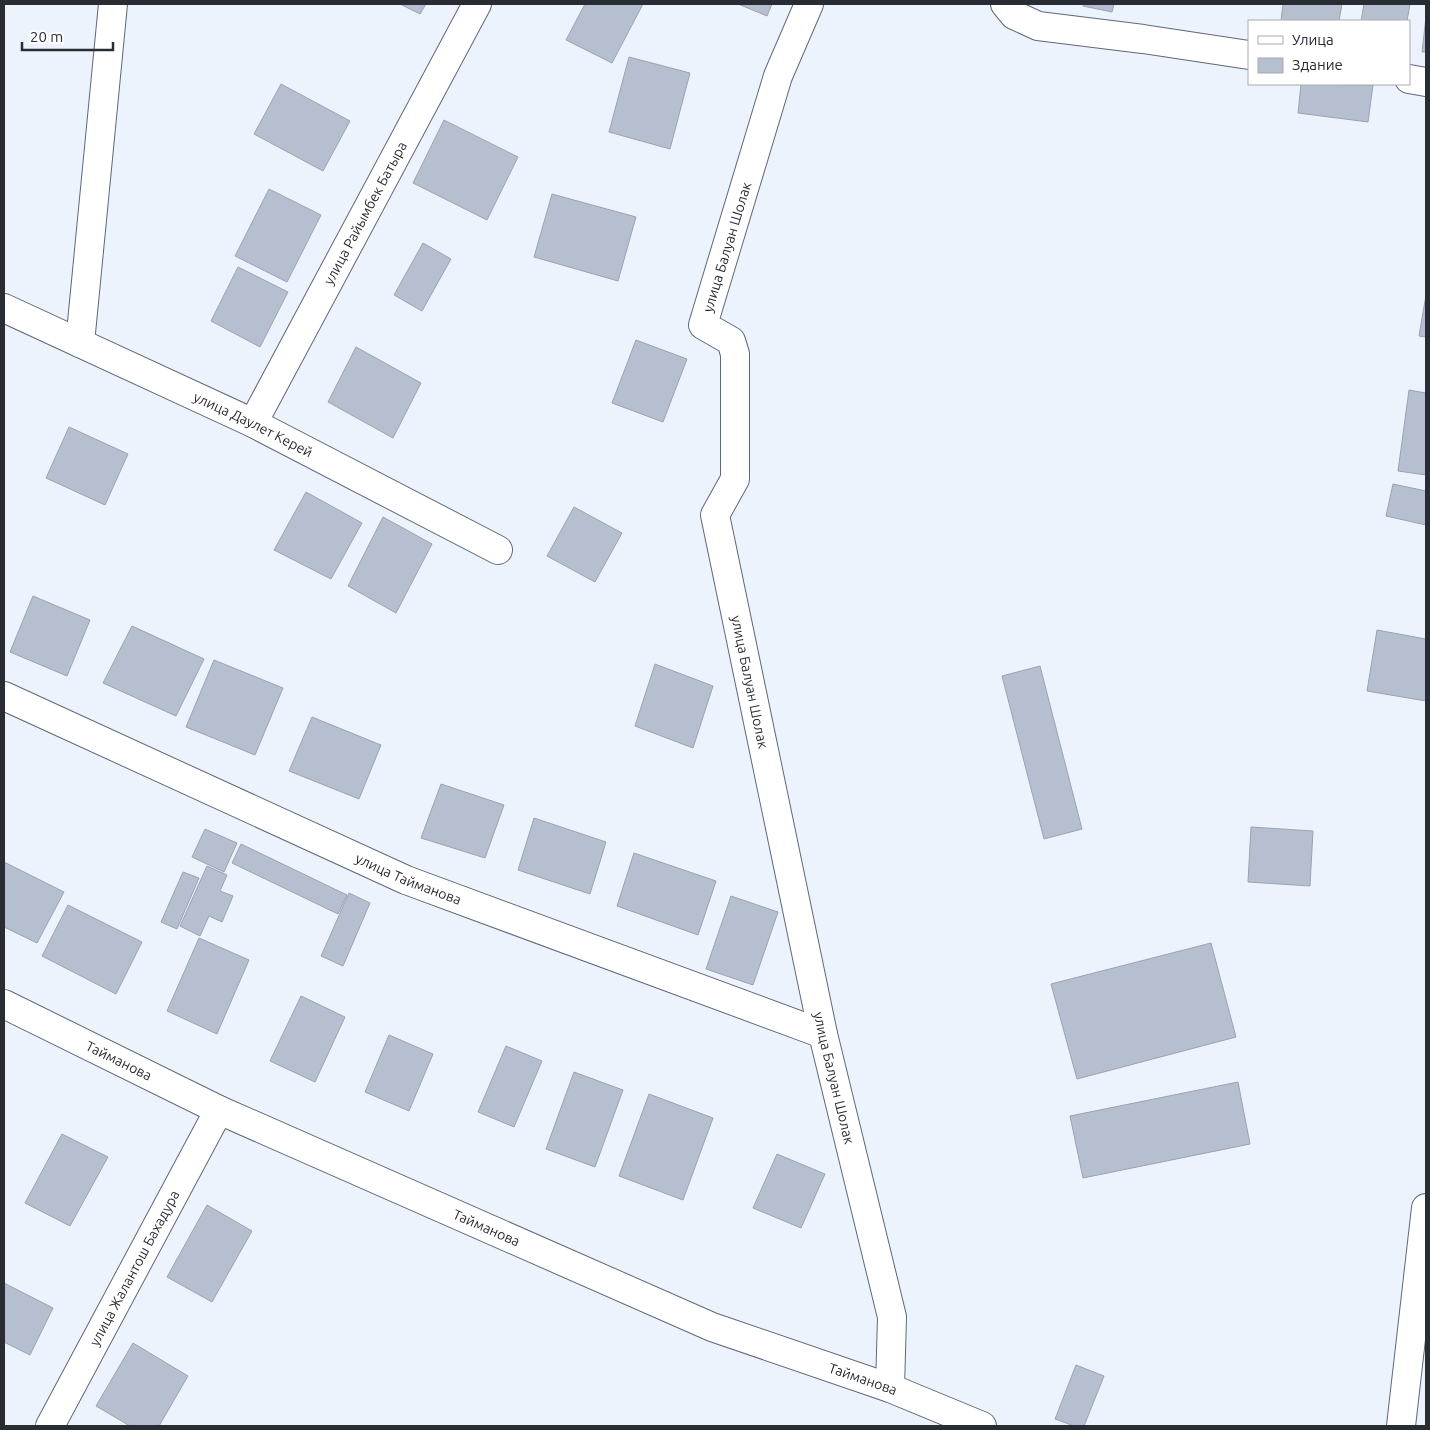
<svg xmlns="http://www.w3.org/2000/svg" width="1430" height="1430" viewBox="0 0 1430 1430" font-family="Ubuntu,sans-serif">
<style>
.building{fill:#b6bfcf;stroke:#9ba3b3}
.lines{fill:none;stroke-linecap:round;stroke-linejoin:round}
.street-casing{stroke:#606877;stroke-width:30}
.street{stroke:#fff;stroke-width:28}
.labels{text-anchor:middle;stroke-width:4;stroke-linejoin:round;paint-order:stroke}
.street-label{font-size:14px;fill:#292c32;stroke:#fff}
</style>
<rect width="100%" height="100%" fill="#edf3fd"/>
<g class="building">
<polygon points="400,4 426,4 420,14"/>
<polygon points="585,4 643,4 612,63 566,40"/>
<polygon points="738,4 772,4 767,16"/>
<polygon points="1084,4 1114,4 1112,12 1083,6"/>
<polygon points="1283,4 1342,4 1339,21 1281,21"/>
<polygon points="1364,4 1410,4 1407,21 1361,21"/>
<polygon points="1426,17 1426,52 1422,52"/>
<polygon points="629,57 690,73 670,149 609,132"/>
<polygon points="281,84 350,121 323,171 254,134"/>
<polygon points="1301,84 1373,85 1368,122 1298,113"/>
<polygon points="444,120 518,157 487,220 413,183"/>
<polygon points="269,189 321,215 287,282 235,256"/>
<polygon points="552,194 636,217 618,281 534,257"/>
<polygon points="423,243 451,259 422,311 394,295"/>
<polygon points="238,267 288,292 260,347 211,321"/>
<polygon points="1426,295 1426,337 1419,336"/>
<polygon points="636,340 687,359 663,422 612,403"/>
<polygon points="356,347 421,383 393,438 328,402"/>
<polygon points="1409,390 1426,393 1426,475 1398,471"/>
<polygon points="69,427 128,454 105,505 46,478"/>
<polygon points="1393,484 1426,491 1426,525 1386,516"/>
<polygon points="306,492 362,523 331,579 274,550"/>
<polygon points="574,507 622,533 595,582 547,556"/>
<polygon points="383,517 432,544 396,613 348,586"/>
<polygon points="33,596 90,620 67,676 10,652"/>
<polygon points="132,626 204,659 176,716 103,683"/>
<polygon points="1377,630 1426,639 1426,701 1367,691"/>
<polygon points="214,660 283,688 255,755 186,727"/>
<polygon points="655,664 713,686 693,748 635,726"/>
<polygon points="1040,666 1082,829 1044,839 1002,676"/>
<polygon points="312,717 381,745 359,799 289,771"/>
<polygon points="441,784 504,805 485,858 421,838"/>
<polygon points="534,818 606,842 590,894 518,870"/>
<polygon points="1251,827 1313,831 1310,886 1248,882"/>
<polygon points="205,829 237,843 224,872 192,857"/>
<polygon points="241,844 347,895 338,914 232,863"/>
<polygon points="634,853 716,881 698,935 617,906"/>
<polygon points="4,862 64,892 37,943 4,927"/>
<polygon points="207,866 227,875 220,891 233,896 222,922 209,916 200,936 180,926"/>
<polygon points="183,872 199,878 177,929 161,922"/>
<polygon points="349,893 370,903 343,966 321,956"/>
<polygon points="731,896 778,912 753,985 706,969"/>
<polygon points="68,905 142,942 116,994 42,956"/>
<polygon points="199,938 249,960 217,1034 167,1011"/>
<polygon points="1211,943 1236,1037 1077,1079 1051,984"/>
<polygon points="301,996 345,1017 315,1082 270,1061"/>
<polygon points="389,1035 433,1054 409,1111 365,1092"/>
<polygon points="506,1046 542,1061 514,1127 478,1112"/>
<polygon points="574,1072 623,1090 595,1167 546,1149"/>
<polygon points="1238,1082 1250,1144 1083,1178 1070,1116"/>
<polygon points="649,1094 713,1118 683,1200 619,1176"/>
<polygon points="62,1134 108,1157 70,1226 25,1203"/>
<polygon points="777,1154 825,1174 801,1228 753,1208"/>
<polygon points="207,1205 252,1231 212,1302 167,1277"/>
<polygon points="4,1283 53,1308 30,1355 4,1342"/>
<polygon points="133,1343 188,1376 159,1426 130,1426 96,1406"/>
<polygon points="1076,1365 1104,1376 1084,1426 1074,1426 1055,1419"/>
</g>
<g class="lines">
<defs>
<g id="street">
<path id="s1" d="M809,4l-31,72 -75,249 28,16 4,13v125l-20,36 108,519 69,283 -2,71"/>
<polyline points="1005,4 1014,15 1038,26 1143,39 1249,55"/>
<polyline points="1409,79 1426,82"/>
<path id="s2" d="M4,308l249,115 245,127"/>
<polyline points="80,343 113,4"/>
<path id="s3" d="M253,423l224,-419"/>
<path id="s4" d="M4,696l402,184 417,154"/>
<path id="s5" d="M4,1004l215,106 493,217 178,61 92,38"/>
<path id="s6" d="M50,1426l169,-316"/>
<polyline points="1401,1426 1426,1208"/>
</g>
</defs>
<use href="#street" class="street-casing"/>
<use href="#street" class="street"/>
</g>
<g class="labels">
<g class="street-label">
<text dy="5" stroke="none"><textPath href="#s3" startOffset="238">улица Райымбек Батыра</textPath></text>
<text transform="translate(727 247) rotate(-73)" y="5">улица Балуан Шолак</text>
<text dy="5" stroke="none"><textPath href="#s2" startOffset="275">улица Даулет Керей</textPath></text>
<text dy="5" stroke="none"><textPath href="#s1" startOffset="721">улица Балуан Шолак</textPath></text>
<text dy="5" stroke="none"><textPath href="#s4" startOffset="444">улица Тайманова</textPath></text>
<text dy="5" stroke="none"><textPath href="#s5" startOffset="128">Тайманова</textPath></text>
<text dy="5" stroke="none"><textPath href="#s1" startOffset="1126">улица Балуан Шолак</textPath></text>
<text dy="5" stroke="none"><textPath href="#s5" startOffset="532">Тайманова</textPath></text>
<text dy="5" stroke="none"><textPath href="#s6" startOffset="179">улица Жалантош Бахадура</textPath></text>
<text dy="5" stroke="none"><textPath href="#s5" startOffset="938">Тайманова</textPath></text>
</g>
</g>
<rect width="1430" height="1430" fill="none" stroke="#292c32" stroke-width="10"/>
<rect x="1248" y="20" width="162" height="65" fill="#ffffff" stroke="#a9abad"/>
<rect x="1258" y="36" width="25" height="8" fill="#ffffff" stroke="#a9abad"/>
<text x="1292" y="45" font-size="15" fill="#292c32">Улица</text>
<rect x="1258" y="58" width="25" height="15" fill="#b6bfcf" stroke="#a9abad"/>
<text x="1292" y="70" font-size="15" fill="#292c32">Здание</text>
<path d="M22 42v8h91v-8" fill="none" stroke="#292c32" stroke-width="2.5"/>
<text x="30" y="42" font-size="15" fill="#292c32" stroke="#ffffff" stroke-width="4" paint-order="stroke">20 m</text>
</svg>
